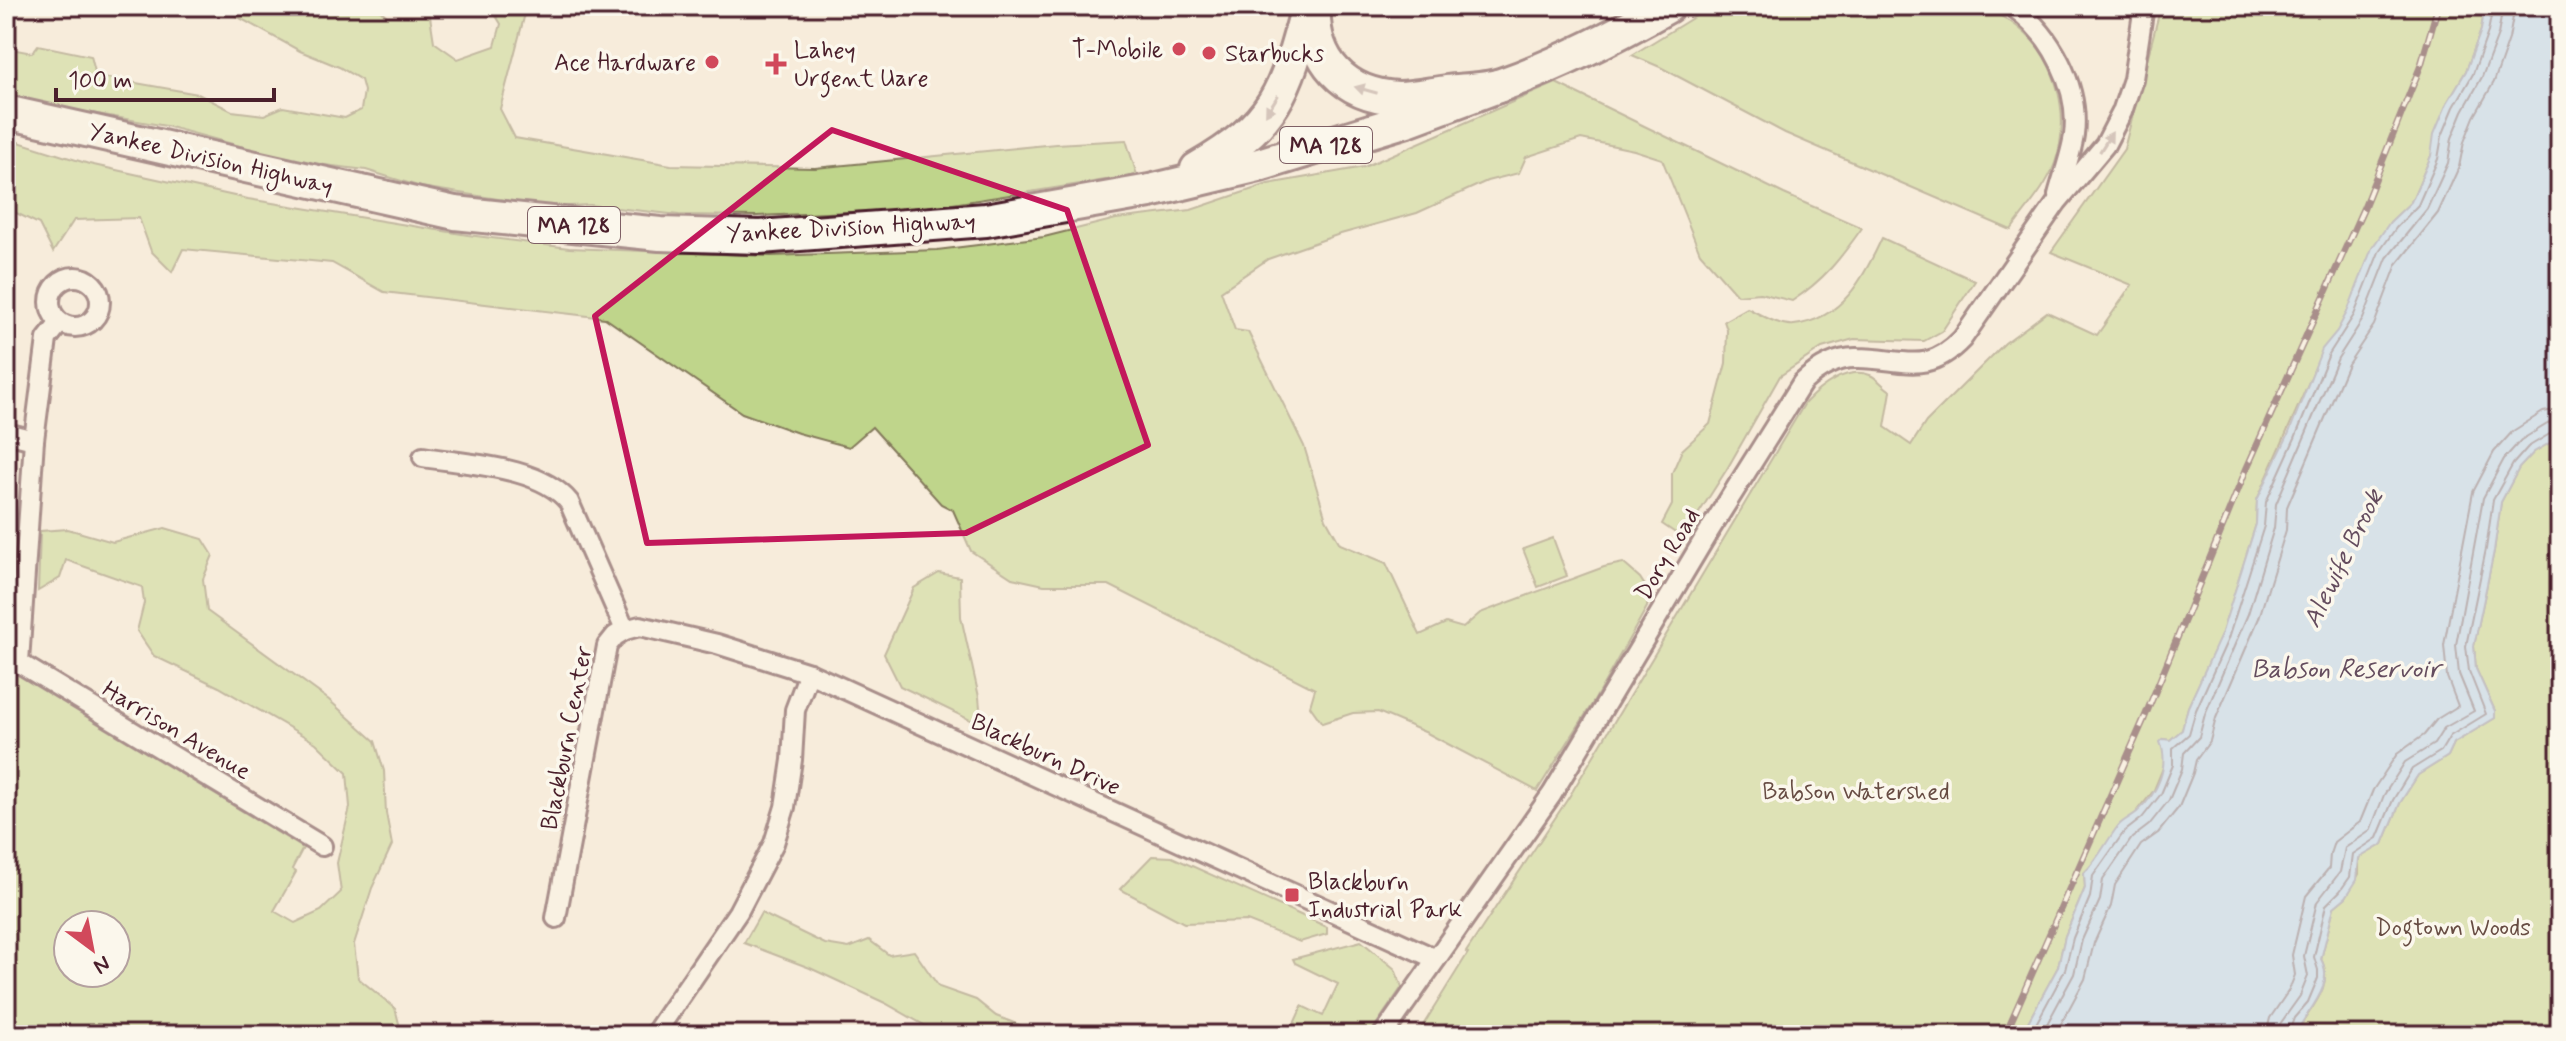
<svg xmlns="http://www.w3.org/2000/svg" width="2566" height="1041" viewBox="0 0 2566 1041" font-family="Mynerve,sans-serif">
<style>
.green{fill:#bfd58b;stroke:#847a5b;stroke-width:2;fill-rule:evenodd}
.water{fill:#b1d5f9;stroke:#888ca7;stroke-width:2}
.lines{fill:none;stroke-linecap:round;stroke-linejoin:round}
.shore{stroke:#73687d;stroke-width:2}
.street-casing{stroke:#4a1f2b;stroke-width:24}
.highway-casing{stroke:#4a1f2b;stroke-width:38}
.street{stroke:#fbf7ec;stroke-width:18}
.highway{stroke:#fbf7ec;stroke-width:32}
.rail-casing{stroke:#4a1f2b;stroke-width:7}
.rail{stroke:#fbf7ec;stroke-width:4;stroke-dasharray:12;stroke-linecap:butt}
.oneway{fill:#ab9695}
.marked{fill:none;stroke:#c2185b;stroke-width:6;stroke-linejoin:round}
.poi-dot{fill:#d1495b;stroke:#fbf7ec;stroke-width:3}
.labels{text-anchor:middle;stroke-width:7;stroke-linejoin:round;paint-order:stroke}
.shield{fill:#fbf7ec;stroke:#7f6065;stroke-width:2}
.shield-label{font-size:22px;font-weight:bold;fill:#4a1f2b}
.poi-label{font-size:24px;fill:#4a1f2b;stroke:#fbf7ec;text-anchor:start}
.street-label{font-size:24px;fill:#4a1f2b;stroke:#fbf7ec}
.park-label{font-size:24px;fill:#674c43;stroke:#fbf7ec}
.water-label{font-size:26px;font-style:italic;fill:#644c5e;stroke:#fbf7ec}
</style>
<rect width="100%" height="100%" fill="#f7ecdb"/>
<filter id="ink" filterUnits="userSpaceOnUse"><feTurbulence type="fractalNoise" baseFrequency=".0125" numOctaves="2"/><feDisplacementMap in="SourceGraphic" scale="16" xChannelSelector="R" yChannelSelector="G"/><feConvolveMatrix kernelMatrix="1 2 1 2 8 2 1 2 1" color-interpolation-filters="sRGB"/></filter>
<g filter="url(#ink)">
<g class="green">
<polygon points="218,6 328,6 334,13 348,6 375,6 387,16 430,16 434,42 458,59 495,46 501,24 490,6 527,6 500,109 515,138 671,165 815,168 1056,144 1126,140 1137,175 921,209 757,216 679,215 590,205 549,207 421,187 366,170 299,162 166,126 6,98 6,48 32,53 38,45 91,56 96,76 198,94 232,111 264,115 283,107 345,118 361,110 364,91 361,80 339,67 300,51"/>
<path d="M1712,6h270c12,7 27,13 37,22 39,31 52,89 36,135 -9,25 -29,46 -44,67l-226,-97 -125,-66 -28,-12z"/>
<path d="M2161,6h324l-4,24 -15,41 -19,32 -16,53 -20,46 -21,20 -67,141 -5,-2 -61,139 -1,24 -35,112 -33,71 -6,23 -12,10 -7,-1 2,24 -11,27 -18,23 -19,15 -22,34 -11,11 1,15 -20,48 -7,31 -37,68h-604l51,-82 -2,-1 103,-155 236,-394c15,-16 41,-37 65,-28 9,4 13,12 21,16l-6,36 26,18 15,-23 79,-79 42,-31 50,23 35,-50 -81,-33 73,-103z"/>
<path d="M1556,83l228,111 78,34c-22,31 -38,52 -70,73l-32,-8 -23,2 -37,-42 -38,-94 -28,-9 -53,-11 -55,18 -7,16 -32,8 -70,32 -80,22 -69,24 -47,32 14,39 13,2 56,114 22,73 14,25 46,19 34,72 26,-12 17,5 17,-15 124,-46 19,-4 17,15 9,14 -2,15 -53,94 -57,90 -110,-58 -49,-21 -25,1 -31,10 -12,-17 5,-17 -206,-104h-65l-32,-7 -41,-27 -18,-41 -12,-6 -69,-77 -23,20 -51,-14 -56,-20 -137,-95 -221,-26 -52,-29 -149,-14 -11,23 -21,-21 -12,-33 -65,2 -21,32 -14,-28 -33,-16v-70l83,26 159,35 220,36 101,13 202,8 166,-6 107,-13 72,-18 75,-9 77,-26 96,-17z"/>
<path d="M1882,238l93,43 -33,50 -18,10 -70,-2 -32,9 -42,28 -53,93 -44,69 -21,-14 10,-19v-32l10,-23 28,-26 16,-61 1,-33 -3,-9 23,-13c13,6 33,19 47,17 49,-6 70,-48 88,-87z"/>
<path d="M2560,437v598h-265c12,-24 41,-48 26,-76l13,-52 12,-10 13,-23v-16l24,-14 17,-41 18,-28 30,-19 6,-13 41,-25v-7l-19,-42 -2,-23 20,-95 7,-49 18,-34 15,-16z"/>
<path d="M165,528l38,11 10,16 -10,24 4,32 122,89 46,41 9,30 2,42 6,32 -20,43 -18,56 4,34 37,30 7,27h-396v-373l24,12 158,104 115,70 -11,21 4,3 -22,39 21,12 26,-12 20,-19 -4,-29 13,-56 -3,-34 -31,-30 -97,-56 -65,-31 -17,-25 7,-28 -2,-16 -76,-27 -6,18 -22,13 2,-60 28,-2 45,13zM68,925h48v48h-48z"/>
<polygon points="1553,538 1567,576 1538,587 1523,549"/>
<polygon points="939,573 960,577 961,617 979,697 981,719 970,720 900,686 884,654 914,588"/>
<polygon points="1152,856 1172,857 1327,927 1327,934 1300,942 1247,921 1184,923 1120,889"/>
<polygon points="761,913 825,944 849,948 869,940 889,955 914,951 939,987 976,1000 996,1016 1046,1035 958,1035 926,1026 885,1003 810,968 744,943"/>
<polygon points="1361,941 1395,969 1402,987 1369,1035 1289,1035 1302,1006 1323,1016 1338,984 1295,963 1293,959"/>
</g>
<path class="water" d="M2485,6h75v431l-26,15 -15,16 -18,34 -7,49 -20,95 2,23 19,42v7l-41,25 -6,13 -30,19 -18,28 -17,41 -24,14 -2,22 -11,17 -12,10 -13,52c15,28 -15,52 -26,76h-274l37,-68 7,-31 20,-48 -1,-15c14,-14 22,-31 34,-47 6,-7 14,-9 20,-15 19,-17 32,-45 22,-69l3,-3 7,1 12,-10 6,-23 33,-72 35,-111 1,-24 31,-65 34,-86 15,-18 10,-19 25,-64 18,-26 21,-20 20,-46 3,-22 13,-31 19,-32 15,-41z"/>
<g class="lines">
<g class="shore">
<polyline points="2030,1035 2065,970 2073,938 2090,897 2093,876 2124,832 2142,818 2161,794 2173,765 2173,748 2189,734 2196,710 2228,639 2264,526 2266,502 2295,438 2329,354 2354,315 2379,252 2396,228 2418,205 2438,159 2442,136 2454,107 2473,74 2488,32 2493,6"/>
<polyline points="2041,1035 2074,974 2082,940 2100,900 2103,880 2132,838 2149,825 2169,800 2182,769 2184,753 2199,737 2205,714 2248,614 2274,528 2276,504 2338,358 2363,319 2387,258 2427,209 2448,163 2452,138 2463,111 2482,77 2498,35 2503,6"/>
<polyline points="2055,1035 2085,979 2094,943 2111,906 2115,885 2141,845 2158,833 2179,807 2193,773 2196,760 2210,741 2216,718 2259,618 2286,530 2287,507 2348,364 2374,325 2397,264 2438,213 2459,167 2464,142 2474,117 2494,82 2509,39 2515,6"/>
<polyline points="2266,1035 2270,1018 2289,990 2295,975 2292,955 2306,896 2329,868 2330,854 2334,842 2360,822 2373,790 2397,754 2424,735 2437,719 2458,706 2447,677 2444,645 2473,492 2494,452 2513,431 2543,412 2560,409"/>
<polyline points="2278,1035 2280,1024 2300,996 2308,976 2304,956 2317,902 2340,872 2345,848 2370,831 2384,795 2405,762 2434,744 2444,728 2474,711 2459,674 2456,645 2483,498 2504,459 2521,440 2549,423 2560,421"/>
<polyline points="2288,1035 2294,1018 2308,1002 2318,978 2318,970 2314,957 2326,905 2340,891 2350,877 2353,854 2377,838 2393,800 2412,769 2441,751 2450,736 2486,714 2469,671 2466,646 2486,549 2493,500 2513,464 2528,447 2553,432 2560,431"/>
</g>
<defs>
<g id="street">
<path d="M2012,6c39,27 68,81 62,129 -3,20 -11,41 -16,60"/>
<circle cx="75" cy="302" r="25"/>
<polyline points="6,433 34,440"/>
<path d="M423,457c43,7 117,9 146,45l56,128"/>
<polyline points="6,655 322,846"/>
<polyline points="19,662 34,440 47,339 59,324"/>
<polyline points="556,918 607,646 615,636 625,630 640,626 717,644 809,673 1436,959"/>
<polyline points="654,1035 738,912 774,843 785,807 792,760 795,710 809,673"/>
<path d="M1383,1035l169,-241 154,-258 96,-153c15,-14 35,-26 56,-25 44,0 68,19 104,-19l95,-137 48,-57 17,-33 11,-33 11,-73"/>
</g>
<g id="highway">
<path d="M1314,6c-3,54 30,89 84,92 15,0 33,-4 49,-6 17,-2 38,-2 54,-7 57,-20 114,-49 167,-79"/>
<polyline points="6,112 455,213 660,234 760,237 986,220 1150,191 1259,165 1407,120 1498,86"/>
<path d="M1197,169c80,-46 88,-77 111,-162"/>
</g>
</defs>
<use href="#street" class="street-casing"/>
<use href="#highway" class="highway-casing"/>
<use href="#street" class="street"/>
<use href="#highway" class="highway"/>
<defs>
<polyline id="rail" points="2005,1035 2144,719 2246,470 2364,207 2421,65 2438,6"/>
</defs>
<use href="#rail" class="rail-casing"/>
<use href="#rail" class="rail"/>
</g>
<defs><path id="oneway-solid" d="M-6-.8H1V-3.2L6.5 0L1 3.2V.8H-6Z" transform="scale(2)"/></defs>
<g class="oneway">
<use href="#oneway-solid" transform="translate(1366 90) rotate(-164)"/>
<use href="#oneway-solid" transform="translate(1272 105) rotate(122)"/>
<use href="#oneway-solid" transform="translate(2106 142) rotate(-58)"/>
</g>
</g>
<path d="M0 0H2566V1041H0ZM832,130l235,80 81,235 -182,88 -319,10 -52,-227z" fill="#f7ecdb" fill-opacity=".55" fill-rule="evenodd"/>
<path class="marked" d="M832,130l235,80 81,235 -182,88 -319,10 -52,-227z"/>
<g class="poi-dot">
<circle cx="1179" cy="49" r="8"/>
<circle cx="1209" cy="53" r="8"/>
<circle cx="712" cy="62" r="8"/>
<path d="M772 52h8v8h8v8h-8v8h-8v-8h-8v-8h8z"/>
<rect x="1284" y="887" width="16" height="16" rx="4"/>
</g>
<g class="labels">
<g class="shield">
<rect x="1280" y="127" width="92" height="36" rx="6"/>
<rect x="528" y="207" width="92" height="36" rx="6"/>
</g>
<g class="shield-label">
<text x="1326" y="153">MA 128</text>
<text x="574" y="233">MA 128</text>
</g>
<g class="poi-label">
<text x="1163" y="57" text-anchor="end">T-Mobile</text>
<text x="794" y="58">Lahey<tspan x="794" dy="28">Urgent Uare</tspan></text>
<text x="1225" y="61">Starbucks</text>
<text x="696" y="70" text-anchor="end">Ace Hardware</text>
<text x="1308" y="889">Blackburn<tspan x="1308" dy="28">Industrial Park</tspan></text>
</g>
<g class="street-label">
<text transform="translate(211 158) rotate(13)" y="8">Yankee Division Highway</text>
<text transform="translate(851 227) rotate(-3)" y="8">Yankee Division Highway</text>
<text transform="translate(1667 554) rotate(-59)" y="8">Dory Road</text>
<text transform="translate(177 730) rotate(31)" y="8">Harrison Avenue</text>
<text transform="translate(566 738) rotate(-79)" y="8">Blackburn Center</text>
<text transform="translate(1046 754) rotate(25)" y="8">Blackburn Drive</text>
</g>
<g class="park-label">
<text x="1856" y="799">Babson Watershed</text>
<text x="2453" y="935">Dogtown Woods</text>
</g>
<g class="water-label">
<text transform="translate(2342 558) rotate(-64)" y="9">Alewife Brook</text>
<text x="2346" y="677">Babson Reservoir</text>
</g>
</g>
<rect width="2566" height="1041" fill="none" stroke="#fbf7ec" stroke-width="32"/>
<rect x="16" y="16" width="2534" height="1009" fill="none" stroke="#4a1f2b" stroke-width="3" filter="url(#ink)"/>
<g transform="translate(92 949) rotate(148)"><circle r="38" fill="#fbf7ec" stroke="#b4a19f" stroke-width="2"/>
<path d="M0-6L14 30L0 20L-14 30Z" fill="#d1495b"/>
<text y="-12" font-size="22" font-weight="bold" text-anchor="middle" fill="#4a1f2b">N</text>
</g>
<path d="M56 88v12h218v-12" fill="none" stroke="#4a1f2b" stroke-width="4"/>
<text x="68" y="88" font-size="24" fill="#4a1f2b" stroke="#fbf7ec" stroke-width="6" paint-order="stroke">100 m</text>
</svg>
